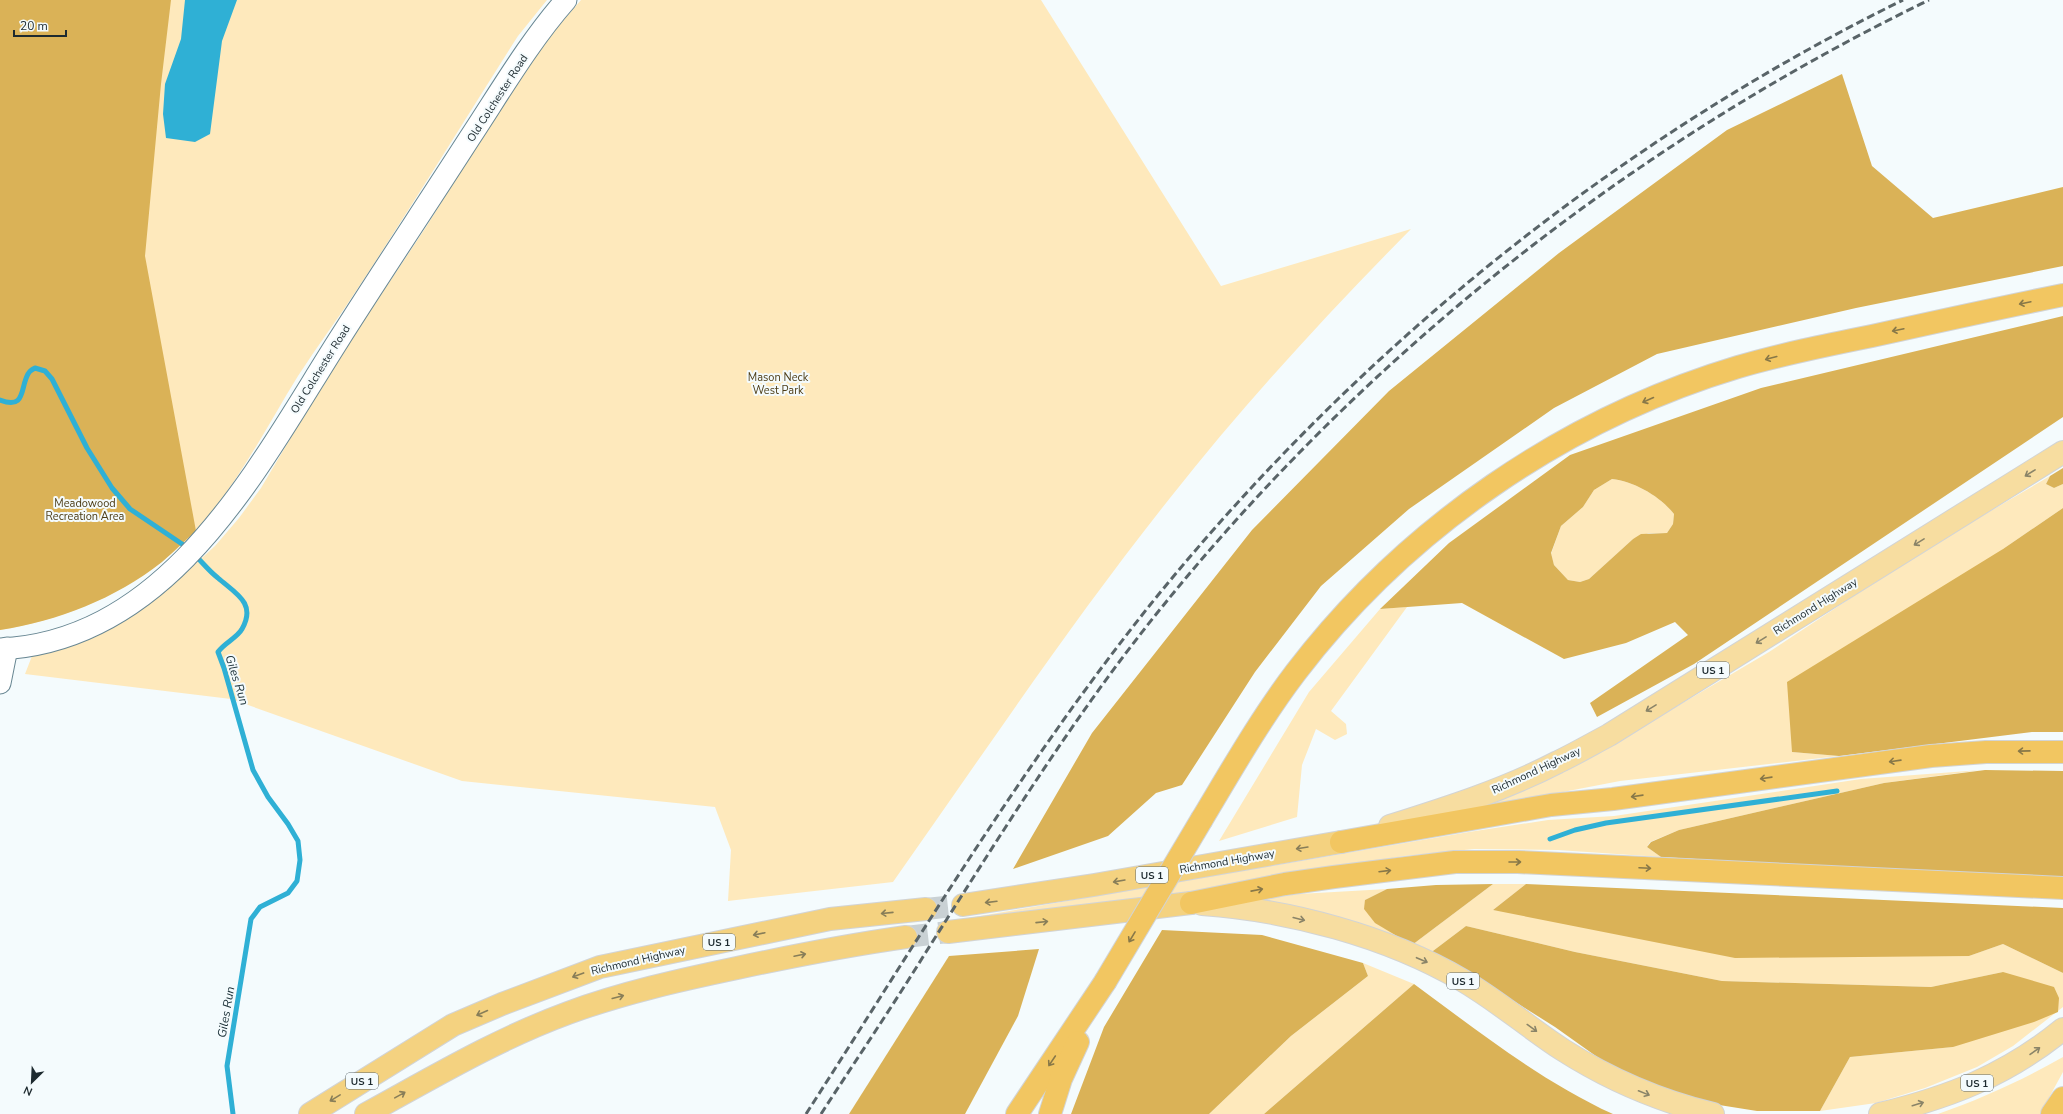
<svg xmlns="http://www.w3.org/2000/svg" width="2063" height="1114" viewBox="0 0 2063 1114" font-family="'Nunito Sans',sans-serif">
<style>
.green{fill:#fee9bc}
.forest{fill:#dab257;fill-rule:evenodd}
.water{fill:#2fb0d5}
.lines{fill:none;stroke-linecap:round;stroke-linejoin:round}
.stream{stroke:#2fb0d5;stroke-width:5}
.trunk-tunnel{stroke:#c9d1d4;stroke-width:22;stroke-dasharray:22 11;stroke-linecap:butt}
.tertiary-casing{stroke:#688793;stroke-width:23}
.primary-casing{stroke:#d2d4d5;stroke-width:24}
.trunk-casing{stroke:#d2d4d5;stroke-width:24}
.motorway-casing{stroke:#d2d4d5;stroke-width:24}
.tertiary{stroke:#fff;stroke-width:21}
.primary{stroke:#f7dda0;stroke-width:22}
.trunk{stroke:#f4d280;stroke-width:22}
.motorway{stroke:#f2c661;stroke-width:22}
.rail{stroke:#596468;stroke-width:3;stroke-dasharray:8 4;stroke-linecap:butt}
.motorway-bridge-casing{stroke:#d2d4d5;stroke-width:24;stroke-linecap:butt}
.motorway-bridge{stroke:#f2c661;stroke-width:22}
.oneway{stroke:#887848}
.oneway2{stroke:#8a8468}
.oneway3{stroke:#887e58}
.labels{text-anchor:middle;stroke-width:4;stroke-linejoin:round;paint-order:stroke}
.shield{fill:#f4fbfd;stroke:#5e696d;stroke-width:1}
.shield-label{font-size:10px;font-weight:bold;fill:#1d2a2f}
.street-label{font-size:11px;fill:#1d2a2f;stroke:#f4fbfd}
.park-label{font-size:11px;fill:#4d3d16;stroke:#f4fbfd}
.water-label{font-size:12px;font-style:italic;fill:#192e35;stroke:#f4fbfd}
</style>
<rect width="100%" height="100%" fill="#f4fbfd"/>
<g class="green">
<path d="M0,0h547l-29,36c-53,83 -104,167 -158,249 -20,31 -42,60 -62,91 -41,66 -74,138 -138,187 -47,36 -101,57 -160,67z"/>
<path d="M581,0h460l180,286 190,-57c-85,86 -166,174 -241,269 -98,123 -186,255 -277,384l-165,19 3,-51 -16,-43 -253,-26 -231,-82 -206,-25 7,-18 22,-7 90,-44 37,-28 34,-31 24,-28 22,-30 68,-115 97,-146 90,-145 31,-43z"/>
<polygon points="2050,476 2046,484 2054,488 2063,484 2063,508 2003,549 1792,752 1839,756 1620,781 1454,813 1630,734 1769,652 1919,553"/>
<path d="M1612,479c22,2 49,18 62,35l-1,10 -6,9h-18l-16,6 -44,40 -9,3 -12,-2 -14,-15 -3,-11 10,-28 22,-19 11,-17z"/>
<polygon points="1407,607 1331,711 1346,724 1347,734 1335,740 1316,729 1302,765 1297,817 1219,841 1309,692 1380,609"/>
<polygon points="1981,770 1884,783 1679,830 1650,842 1647,847 1661,857 1558,850 1474,849 1404,856 1118,905 957,920 1469,832 1548,820 1614,816 1861,779"/>
<polygon points="1493,884 1526,884 1493,910 1969,956 2003,944 2063,973 2063,1007 2013,1046 1977,1067 1925,1088 1876,1103 1820,1111 1850,1057 1953,1047 2003,972 1931,987 1722,981 1575,952 1466,926 1429,954 1250,901 1299,894 1387,889 1365,900 1412,945"/>
<polygon points="1363,963 1414,984 1264,1114 1209,1114 1291,1036 1368,976"/>
<path d="M2063,1057v15l-23,42h-102c43,-15 85,-34 125,-57z"/>
</g>
<g class="forest">
<path d="M0,0h171l-10,84 -16,172 51,275c-12,10 -22,21 -34,31 -47,37 -104,59 -162,68z"/>
<polygon points="1842,74 1872,166 1933,218 2063,187 2063,266 1856,308 1657,354 1554,408 1409,509 1321,586 1255,672 1182,785 1156,793 1108,836 1013,869 1092,733 1252,530 1389,391 1559,253 1727,130"/>
<path d="M2063,316v101l-369,247 -97,53 -7,-14 98,-68 -13,-13 -49,21 -62,16 -102,-56 -82,6 69,-66 121,-88 191,-67zM1612,479c22,2 49,18 62,35l-1,10 -6,9 -26,1 -8,5 -44,40 -9,3 -12,-2 -14,-15 -3,-12 10,-27 22,-19 11,-17z"/>
<polygon points="2063,468 2063,484 2054,488 2046,484 2050,476"/>
<polygon points="2063,508 2063,732 2032,732 1839,756 1792,752 1787,682 2003,549"/>
<polygon points="1985,770 2063,771 2063,880 1661,857 1647,847 1651,842 1679,830 1884,783"/>
<polygon points="1493,884 1412,945 1375,923 1364,909 1365,900 1387,889 1436,885"/>
<polygon points="1526,884 2063,908 2063,973 2003,944 1969,956 1735,958 1493,910"/>
<polygon points="1466,926 1575,952 1722,981 1931,987 2003,972 2054,987 2059,998 2058,1012 2034,1022 1953,1047 1850,1057 1820,1111 1757,1111 1694,1101 1641,1083 1600,1059 1555,1027 1479,979 1429,954"/>
<polygon points="1162,930 1262,935 1363,963 1368,976 1291,1036 1209,1114 1071,1114 1104,1027"/>
<polygon points="1039,949 1018,1016 965,1114 849,1114 949,956"/>
<path d="M1414,984c64,47 127,97 199,130h-349z"/>
</g>
<polygon class="water" points="185,0 237,0 222,41 210,134 195,142 166,138 163,114 165,84 181,39"/>
<g class="lines">
<g class="stream">
<path d="M0,400c26,10 20,-12 28,-26 1,-2 5,-5 7,-6l10,3 7,8 35,69 25,40 18,21 58,39"/>
<path d="M194,554c8,8 15,17 24,24 17,15 39,25 24,51 -5,9 -18,14 -24,23l6,16 29,102 15,27 20,27 10,17 2,19 -3,21 -9,12 -28,14 -9,12 -24,147 6,48"/>
<polyline points="1550,839 1575,830 1606,823 1837,791"/>
</g>
<g class="trunk-tunnel">
<polyline points="926,909 963,905"/>
<polyline points="906,937 948,932"/>
</g>
<defs>
<g id="tertiary">
<path d="M0,649c170,-8 258,-182 338,-308 43,-68 88,-135 131,-202 31,-47 60,-97 97,-139"/>
<polyline points="0,683 7,648"/>
</g>
<g id="primary">
<path d="M1390,826c57,-18 114,-36 168,-64 17,-8 34,-18 51,-27l454,-283"/>
<path d="M1202,904c86,6 185,32 260,76 36,21 67,48 101,70 47,30 96,51 150,64"/>
<path d="M1880,1114c70,-17 127,-39 183,-85"/>
</g>
<g id="trunk">
<polyline points="963,905 1094,885 1341,842"/>
<polyline points="948,932 1191,903"/>
<polyline points="310,1114 453,1025 502,1004 600,967 830,919 926,909"/>
<path d="M366,1114c66,-36 131,-75 202,-101 54,-20 112,-33 169,-45 56,-12 112,-23 169,-31"/>
</g>
<g id="motorway">
<path d="M1202,819c30,-50 59,-101 94,-147 110,-144 269,-253 442,-305 44,-13 89,-22 134,-31 63,-14 127,-28 191,-41"/>
<polyline points="1341,842 1551,805 1613,799 1931,756 1986,752 2063,752"/>
<polyline points="1191,903 1285,884 1334,877 1455,862 1518,862 2063,888"/>
<polyline points="1017,1114 1105,982"/>
<polyline points="1050,1114 1061,1079 1078,1042"/>
<polyline points="2052,1114 2063,1098"/>
</g>
</defs>
<use href="#tertiary" class="tertiary-casing"/>
<use href="#primary" class="primary-casing"/>
<use href="#trunk" class="trunk-casing"/>
<use href="#motorway" class="motorway-casing"/>
<use href="#tertiary" class="tertiary"/>
<use href="#primary" class="primary"/>
<use href="#trunk" class="trunk"/>
<use href="#motorway" class="motorway"/>
<g class="rail">
<path d="M806,1114c110,-171 217,-350 344,-509 203,-252 462,-462 753,-605"/>
<path d="M821,1114c35,-54 71,-107 105,-162 70,-110 139,-222 220,-325 209,-265 480,-480 783,-627"/>
</g>
<defs>
<polyline id="motorway-bridge" points="1105,982 1202,819"/>
</defs>
<use href="#motorway-bridge" class="motorway-bridge-casing"/>
<use href="#motorway-bridge" class="motorway-bridge"/>
</g>
<defs><path id="oneway-shaft" d="M-6 0H5M1.5-3L5.5 0L1.5 3" fill="none" stroke-width="1.6" stroke-linecap="round" stroke-linejoin="round"/></defs>
<g class="oneway">
<use href="#oneway-shaft" transform="translate(2025 303) rotate(168)"/>
<use href="#oneway-shaft" transform="translate(1898 330) rotate(168)"/>
<use href="#oneway-shaft" transform="translate(1771 358) rotate(165)"/>
<use href="#oneway-shaft" transform="translate(1648 400) rotate(156)"/>
<use href="#oneway-shaft" transform="translate(2024 751) rotate(179)"/>
<use href="#oneway-shaft" transform="translate(1895 761) rotate(172)"/>
<use href="#oneway-shaft" transform="translate(1766 778) rotate(172)"/>
<use href="#oneway-shaft" transform="translate(1637 796) rotate(172)"/>
<use href="#oneway-shaft" transform="translate(1515 862)"/>
<use href="#oneway-shaft" transform="translate(1645 868) rotate(3)"/>
<use href="#oneway-shaft" transform="translate(1385 871) rotate(-7)"/>
<use href="#oneway-shaft" transform="translate(1257 890) rotate(-11)"/>
<use href="#oneway-shaft" transform="translate(1132 937) rotate(121)"/>
<use href="#oneway-shaft" transform="translate(1052 1061) rotate(124)"/>
</g>
<g class="oneway2">
<use href="#oneway-shaft" transform="translate(2030 473) rotate(148)"/>
<use href="#oneway-shaft" transform="translate(1919 542) rotate(148)"/>
<use href="#oneway-shaft" transform="translate(1761 640) rotate(148)"/>
<use href="#oneway-shaft" transform="translate(1651 708) rotate(148)"/>
<use href="#oneway-shaft" transform="translate(1299 919) rotate(14)"/>
<use href="#oneway-shaft" transform="translate(1422 960) rotate(23)"/>
<use href="#oneway-shaft" transform="translate(1532 1028) rotate(36)"/>
<use href="#oneway-shaft" transform="translate(2035 1051) rotate(-35)"/>
<use href="#oneway-shaft" transform="translate(1644 1093) rotate(22)"/>
<use href="#oneway-shaft" transform="translate(1918 1104) rotate(-17)"/>
</g>
<g class="oneway3">
<use href="#oneway-shaft" transform="translate(1302 848) rotate(171)"/>
<use href="#oneway-shaft" transform="translate(1119 881) rotate(170)"/>
<use href="#oneway-shaft" transform="translate(991 902) rotate(173)"/>
<use href="#oneway-shaft" transform="translate(887 913) rotate(174)"/>
<use href="#oneway-shaft" transform="translate(1042 922) rotate(-6)"/>
<use href="#oneway-shaft" transform="translate(759 934) rotate(168)"/>
<use href="#oneway-shaft" transform="translate(800 955) rotate(-12)"/>
<use href="#oneway-shaft" transform="translate(578 975) rotate(160)"/>
<use href="#oneway-shaft" transform="translate(618 997) rotate(-15)"/>
<use href="#oneway-shaft" transform="translate(482 1013) rotate(156)"/>
<use href="#oneway-shaft" transform="translate(400 1095) rotate(-29)"/>
<use href="#oneway-shaft" transform="translate(335 1098) rotate(149)"/>
</g>
<g class="labels">
<g class="shield">
<rect x="1697" y="662" width="32" height="16" rx="3"/>
<rect x="1136" y="867" width="32" height="16" rx="3"/>
<rect x="703" y="934" width="32" height="16" rx="3"/>
<rect x="1447" y="973" width="32" height="16" rx="3"/>
<rect x="346" y="1073" width="32" height="16" rx="3"/>
<rect x="1961" y="1075" width="32" height="16" rx="3"/>
</g>
<g class="shield-label">
<text x="1713" y="674">US 1</text>
<text x="1152" y="879">US 1</text>
<text x="719" y="946">US 1</text>
<text x="1463" y="985">US 1</text>
<text x="362" y="1085">US 1</text>
<text x="1977" y="1087">US 1</text>
</g>
<g class="street-label">
<text transform="translate(497 98) rotate(-57)" y="4">Old Colchester Road</text>
<text transform="translate(320 369) rotate(-58)" y="4">Old Colchester Road</text>
<text transform="translate(1815 606) rotate(-32)" y="4">Richmond Highway</text>
<text transform="translate(1536 770) rotate(-25)" y="4">Richmond Highway</text>
<text transform="translate(1227 861) rotate(-10)" y="4">Richmond Highway</text>
<text transform="translate(638 960) rotate(-13)" y="4">Richmond Highway</text>
</g>
<g class="park-label">
<text x="778" y="381">Mason Neck<tspan x="778" dy="13">West Park</tspan></text>
<text x="85" y="507">Meadowood<tspan x="85" dy="13">Recreation Area</tspan></text>
</g>
<g class="water-label">
<text transform="translate(237 680) rotate(72)" y="4">Giles Run</text>
<text transform="translate(226 1012) rotate(-80)" y="4">Giles Run</text>
</g>
</g>
<g transform="translate(32 1082) rotate(204)" stroke="#f4fbfd" stroke-width="3" paint-order="stroke">
<path d="M0-3L7 15L0 10L-7 15Z" fill="#1d2a2f"/>
<text y="-6" font-size="11" font-weight="bold" text-anchor="middle" fill="#1d2a2f">N</text>
</g>
<path d="M14 30v6h52v-6" fill="none" stroke="#1d2a2f" stroke-width="2"/>
<text x="20" y="30" font-size="12" fill="#1d2a2f" stroke="#f4fbfd" stroke-width="3" paint-order="stroke">20 m</text>
</svg>
